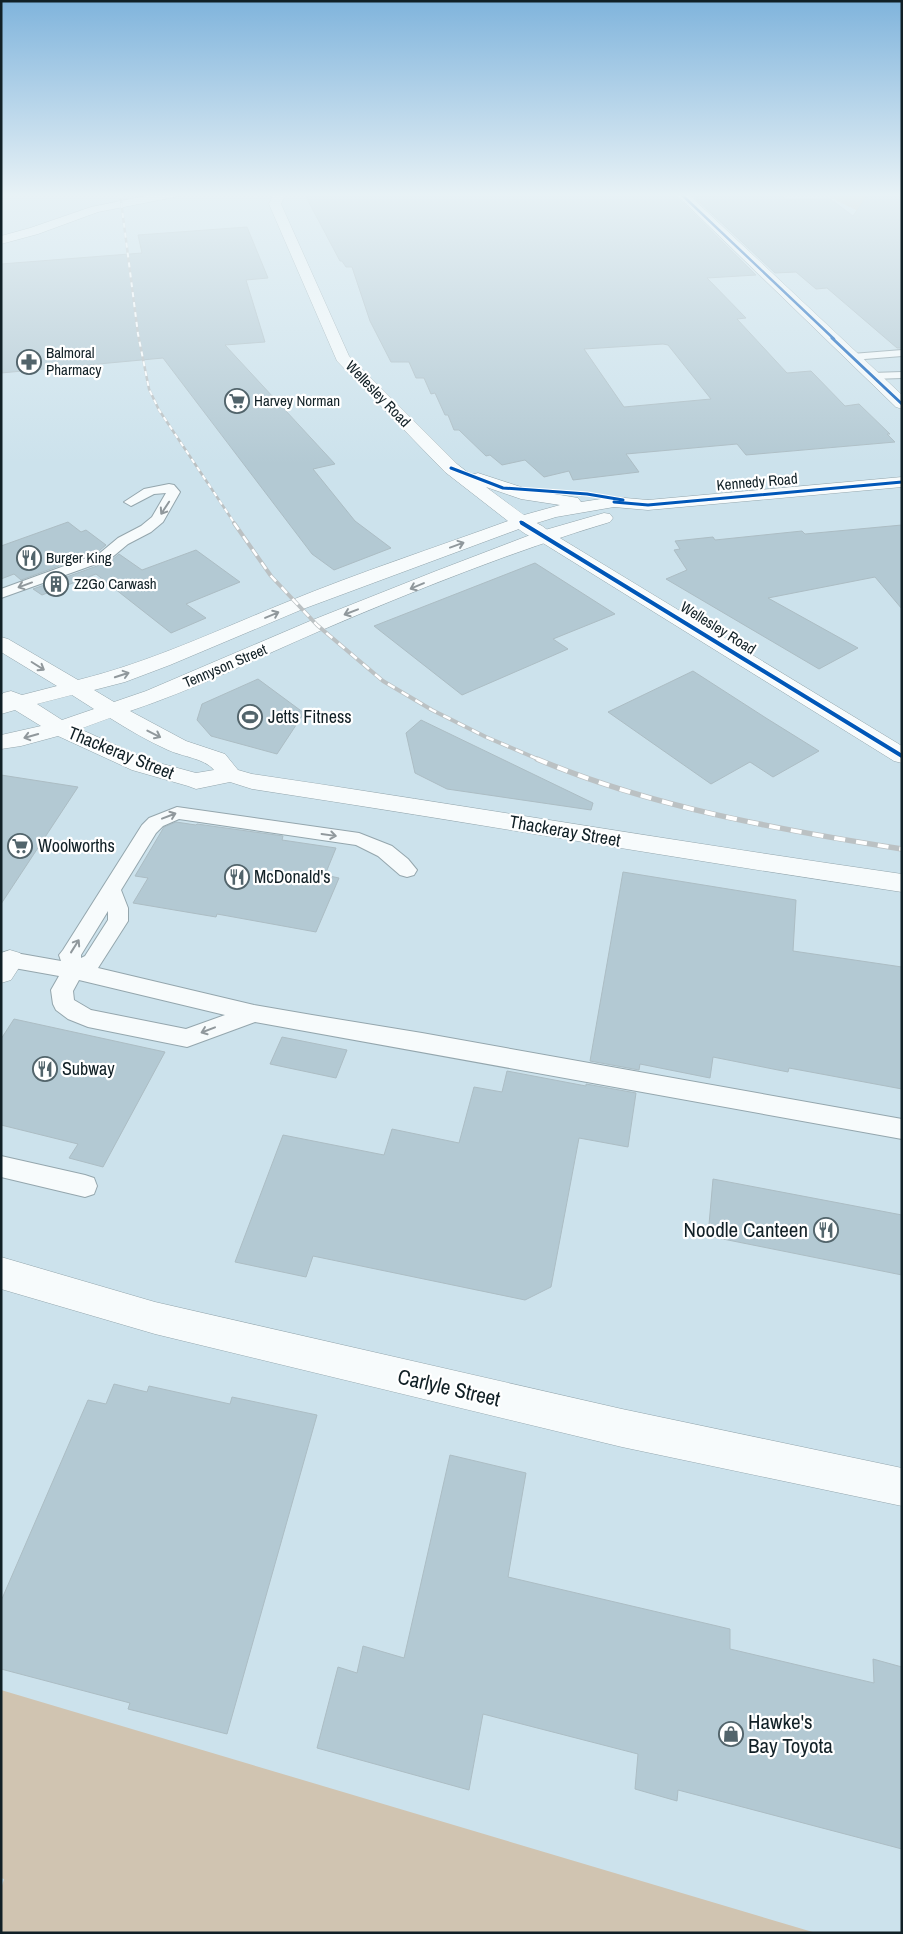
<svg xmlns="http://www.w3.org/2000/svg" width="903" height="1934" viewBox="0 0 903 1934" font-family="'Archivo Narrow',sans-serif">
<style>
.green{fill:#d0c4b1}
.building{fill:#b3c9d3;stroke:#acbdc4;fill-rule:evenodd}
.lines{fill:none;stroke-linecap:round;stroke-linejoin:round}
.service-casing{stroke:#94a6ad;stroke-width:2}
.minor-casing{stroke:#94a6ad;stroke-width:1}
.tertiary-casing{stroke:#94a6ad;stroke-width:1}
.secondary-casing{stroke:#94a6ad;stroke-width:1}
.service{fill:#f7fbfc;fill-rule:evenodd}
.minor{fill:#f7fbfc;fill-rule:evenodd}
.tertiary{fill:#f7fbfc;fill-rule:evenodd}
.secondary{fill:#f7fbfc;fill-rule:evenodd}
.rail-far2-casing{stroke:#bbc1c3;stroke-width:2.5}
.rail-far1-casing{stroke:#bbc1c3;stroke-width:4}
.rail-casing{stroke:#bbc1c3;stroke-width:5.5}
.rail-far2{stroke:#fff;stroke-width:2;stroke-dasharray:5;stroke-linecap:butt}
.rail-far1{stroke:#fff;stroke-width:2.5;stroke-dasharray:8;stroke-linecap:butt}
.rail{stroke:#fff;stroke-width:4;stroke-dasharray:11;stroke-linecap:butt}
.cycleway-far2-casing{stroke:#fff;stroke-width:4}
.cycleway-far1-casing{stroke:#fff;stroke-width:5}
.cycleway-casing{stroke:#fff;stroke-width:6}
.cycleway-far2{stroke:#0057b8;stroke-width:2.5}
.cycleway-far1{stroke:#0057b8;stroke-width:3}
.cycleway{stroke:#0057b8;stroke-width:4}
.oneway{stroke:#90989c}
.labels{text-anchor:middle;stroke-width:4.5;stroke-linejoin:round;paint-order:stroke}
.far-poi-label{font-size:15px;fill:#112026;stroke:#fff;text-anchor:start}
.far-street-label{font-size:15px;fill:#112026;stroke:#fff}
.poi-label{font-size:18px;fill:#112026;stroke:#fff;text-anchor:start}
.street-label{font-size:18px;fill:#112026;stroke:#fff}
.near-poi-label{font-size:21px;fill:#112026;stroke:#fff;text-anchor:end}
.near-street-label{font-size:21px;fill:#112026;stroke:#fff}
</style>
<rect width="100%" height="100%" fill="#cce2ec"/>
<g class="green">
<polygon points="824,193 902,193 902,232 835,200"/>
<polygon points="1,1690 816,1933 1,1933 1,1889 4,1879 1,1878"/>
</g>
<g class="building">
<path d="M304,193h369l83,82 -49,3 39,40 -9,1 50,54 24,-2 34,35 14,-2 31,30h-3l8,8 -149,13 -9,-11 -111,10 13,18 -66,8 -4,-9 -25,6 -19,-17 -23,5 -12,-10 -4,1 -27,-26h-5l-6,-15h-3l-10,-22 -4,1 -7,-16h-8l-7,-16h-18l-21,-41 -18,-54h-6l-4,-6h-2zM663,344l5,1 43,54 -87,8 -40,-58z"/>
<polygon points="754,193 779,193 787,200 829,198 853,216 869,193 902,193 902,348 897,348 827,288 816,289 796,272 775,273 694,197"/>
<polygon points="247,227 268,278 246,280 265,342 225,345 335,464 313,469 355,521 391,548 334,570 312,554 163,358 1,373 1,264 142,253 138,235"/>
<polygon points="68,522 81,532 86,530 106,545 99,551 21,580 14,574 1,579 1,546"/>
<polygon points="902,525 902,609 875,577 768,598 858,648 819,669 666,579 687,570 674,550 680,549 675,541 713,537 715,540 802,531 805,534"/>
<polygon points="196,550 240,582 186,604 206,618 171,633 96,574 42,595 33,589 111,561 119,554 142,570"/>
<polygon points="535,563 615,614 553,639 568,649 462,695 374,626"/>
<polygon points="693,671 766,718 819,751 773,777 750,762 711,784 608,712"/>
<polygon points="258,679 304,713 277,754 211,736 197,720 202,704"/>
<polygon points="421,720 593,803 591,810 447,789 415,773 406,733"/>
<polygon points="1,775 78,787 1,904"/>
<polygon points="176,822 196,825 197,824 283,836 282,840 336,848 325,875 339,878 316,932 217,914 216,917 133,903 148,878 135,876 164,827"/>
<polygon points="623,872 796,900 793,951 902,967 902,1089 789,1068 788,1072 713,1057 710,1078 640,1064 639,1070 590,1061"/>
<polygon points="14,1019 165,1052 103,1167 69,1158 78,1144 1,1125 1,1039"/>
<polygon points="282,1037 347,1050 336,1078 270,1064"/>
<polygon points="507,1071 586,1086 586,1084 636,1093 628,1147 579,1138 551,1287 525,1300 313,1256 306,1277 235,1262 283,1135 384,1155 392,1129 459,1143 474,1087 502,1092"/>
<polygon points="713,1179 902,1215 902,1275 708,1236"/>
<polygon points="114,1384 147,1392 149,1386 230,1404 232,1397 317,1415 227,1734 128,1709 130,1703 1,1669 1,1601 88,1400 106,1404"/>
<polygon points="450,1455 526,1473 508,1577 730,1629 730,1649 874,1683 873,1659 902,1667 902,1849 678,1790 677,1801 635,1789 638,1754 483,1714 469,1790 317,1748 338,1667 357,1673 363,1646 404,1658"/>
</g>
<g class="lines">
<defs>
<g id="service">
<polygon points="902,350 902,356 852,360 846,357 852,354"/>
<polygon points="902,372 902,378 872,379 866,376 872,373"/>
<polygon points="169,484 174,485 180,492 163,522 151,532 128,544 110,559 1,598 1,589 100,553 118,538 141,526 152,517 166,493 154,494 131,506 124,502 144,489"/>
<path d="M177,807l182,26 33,13 16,13 9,11 -3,5 -7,2 -7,-2 -22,-19 -22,-11 -177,-26 -16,7 -7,7 -35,57 7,18v13l-30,47 156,37 58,10 110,18 480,86v20l-647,-117 -68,25 -99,-20 -20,-8 -12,-9 -3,-6 -2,-14 8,-14 -56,-10 -2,-9 9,-5 51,9 -2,-6 4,-5 79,-125 7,-7zM108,911v9l-23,36 -4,2v-3zM79,980l146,35 -39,14 -95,-19 -17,-10 -1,-9z"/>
<polygon points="1,1156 85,1175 94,1178 97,1186 94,1194 85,1197 1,1177"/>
</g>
<g id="minor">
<polygon points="675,193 687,193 902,395 902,409 896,407"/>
<polygon points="544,530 550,532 902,746 902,763 894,761 538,540 535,536 538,532"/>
<polygon points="10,950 20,953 24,960 11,980 1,983 1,953"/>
</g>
<path id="tertiary" d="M521,517c10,2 26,10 32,19l-3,4c-12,3 -31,-8 -38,-18l3,-4z"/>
<g id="secondary">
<polygon points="160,193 185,193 180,196 98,212 38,234 1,244 1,236 30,228 91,207"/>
<path d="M271,193h11l2,5 -3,6 68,152 108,108 14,11 7,-2 52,17 48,8 3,4 33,-5 34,3 254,-23v10l-254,23 -34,-3 -58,10 -29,9 -224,83 -133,56 -45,17 -31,8 20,12 32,-11 164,-70 126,-50 102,-39 66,-19 6,1 3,4 -3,4c-97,29 -194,68 -288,108 -63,27 -126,59 -192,81l56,30 39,13 13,16 14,4c217,32 433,69 650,100v18c-217,-32 -433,-70 -650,-103l-22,-7 -34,7 -8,-3 -56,-16 -74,-34 -37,10 -20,3v-14l40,-9 -26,-16 -14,4v-18l2,-3 8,-2 11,4 35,-9 -56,-34v-15l7,2 70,41c73,-18 140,-50 209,-78 73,-30 147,-54 221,-81l-63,-49 -108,-111 -68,-157 3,-6zM486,487l35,12 39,6 -36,10zM72,695l22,14 -32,11 -25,-16zM110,718c19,12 38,23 58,32 15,7 36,8 46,20l-18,3 -48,-13 -68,-31z"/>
<polygon points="1,1257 155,1302 622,1409 902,1468 902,1506 622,1447 155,1334 1,1289"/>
</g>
</defs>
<use href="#service" class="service-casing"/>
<use href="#minor" class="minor-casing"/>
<use href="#tertiary" class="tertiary-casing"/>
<use href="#secondary" class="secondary-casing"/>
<use href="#service" class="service"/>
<use href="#minor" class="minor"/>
<use href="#tertiary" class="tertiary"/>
<use href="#secondary" class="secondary"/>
<defs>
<polyline id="rail-far2" points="120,193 138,334 149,389 159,410 235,524"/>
<polyline id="rail-far1" points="234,523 271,576 317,625 383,681 432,710 486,737 540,760"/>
<path id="rail" d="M537,759c114,48 244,71 365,90"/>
</defs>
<use href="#rail-far2" class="rail-far2-casing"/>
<use href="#rail-far1" class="rail-far1-casing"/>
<use href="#rail" class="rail-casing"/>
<use href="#rail-far2" class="rail-far2"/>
<use href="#rail-far1" class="rail-far1"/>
<use href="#rail" class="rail"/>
<defs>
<polyline id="cycleway-far2" points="680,193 834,339"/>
<g id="cycleway-far1">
<polyline points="832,338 902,404"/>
<polyline points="451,468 503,488 587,494 623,500"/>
<polyline points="614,502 648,505 902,482"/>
<polyline points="521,522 524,524"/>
</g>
<polyline id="cycleway" points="522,523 902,756"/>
</defs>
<use href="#cycleway-far2" class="cycleway-far2-casing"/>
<use href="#cycleway-far1" class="cycleway-far1-casing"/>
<use href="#cycleway" class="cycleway-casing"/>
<use href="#cycleway-far2" class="cycleway-far2"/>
<use href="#cycleway-far1" class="cycleway-far1"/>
<use href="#cycleway" class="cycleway"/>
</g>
<defs><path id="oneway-shaft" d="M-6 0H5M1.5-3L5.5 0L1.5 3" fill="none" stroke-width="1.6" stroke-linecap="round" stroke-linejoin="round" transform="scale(1.25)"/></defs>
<g class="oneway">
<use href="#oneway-shaft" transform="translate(165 508) rotate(123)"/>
<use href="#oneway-shaft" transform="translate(457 545) rotate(-20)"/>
<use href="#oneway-shaft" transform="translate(25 585) rotate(160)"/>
<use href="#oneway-shaft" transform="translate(417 586) rotate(157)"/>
<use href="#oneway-shaft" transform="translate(351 612) rotate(159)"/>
<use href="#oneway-shaft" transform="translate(272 615) rotate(-23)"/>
<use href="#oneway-shaft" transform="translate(38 666) rotate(32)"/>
<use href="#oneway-shaft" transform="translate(122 675) rotate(-18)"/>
<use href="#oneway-shaft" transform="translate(154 734) rotate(27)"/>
<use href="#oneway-shaft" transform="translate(31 736) rotate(164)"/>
<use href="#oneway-shaft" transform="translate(169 816) rotate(-21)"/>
<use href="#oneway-shaft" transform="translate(329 835) rotate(8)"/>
<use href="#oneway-shaft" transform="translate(75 946) rotate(-58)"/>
<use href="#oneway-shaft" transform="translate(208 1030) rotate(159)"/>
</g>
<linearGradient id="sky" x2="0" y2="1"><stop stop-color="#80b4dc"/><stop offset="0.42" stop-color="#e8f2f6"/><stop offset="1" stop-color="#e8f2f6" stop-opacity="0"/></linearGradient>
<rect width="903" height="464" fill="url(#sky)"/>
<defs>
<symbol id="pharmacy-ring" viewBox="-11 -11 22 22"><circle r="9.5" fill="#fff" stroke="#52646b" stroke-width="1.5"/><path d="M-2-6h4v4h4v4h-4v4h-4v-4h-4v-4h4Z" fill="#52646b"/></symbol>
<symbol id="supermarket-ring" viewBox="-11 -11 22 22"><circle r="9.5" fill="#fff" stroke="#52646b" stroke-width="1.5"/><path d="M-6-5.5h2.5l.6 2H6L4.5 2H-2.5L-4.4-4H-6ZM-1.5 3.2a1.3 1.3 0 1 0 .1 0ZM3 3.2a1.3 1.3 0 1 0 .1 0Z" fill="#52646b"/></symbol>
<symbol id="restaurant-ring" viewBox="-11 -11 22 22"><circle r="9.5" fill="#fff" stroke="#52646b" stroke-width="1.5"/><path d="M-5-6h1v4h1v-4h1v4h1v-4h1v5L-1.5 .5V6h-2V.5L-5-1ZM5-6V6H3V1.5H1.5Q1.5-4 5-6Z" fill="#52646b"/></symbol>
<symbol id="building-ring" viewBox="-11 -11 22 22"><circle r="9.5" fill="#fff" stroke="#52646b" stroke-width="1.5"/><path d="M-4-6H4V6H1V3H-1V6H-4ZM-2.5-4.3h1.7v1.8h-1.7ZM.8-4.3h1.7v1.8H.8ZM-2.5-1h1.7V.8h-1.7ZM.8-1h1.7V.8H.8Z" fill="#52646b"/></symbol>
<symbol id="stadium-ring" viewBox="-11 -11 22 22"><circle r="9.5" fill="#fff" stroke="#52646b" stroke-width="1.5"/><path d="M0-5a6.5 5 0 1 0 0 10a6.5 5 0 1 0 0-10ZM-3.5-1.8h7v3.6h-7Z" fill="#52646b"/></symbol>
<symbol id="shop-ring" viewBox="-11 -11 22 22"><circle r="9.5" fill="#fff" stroke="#52646b" stroke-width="1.5"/><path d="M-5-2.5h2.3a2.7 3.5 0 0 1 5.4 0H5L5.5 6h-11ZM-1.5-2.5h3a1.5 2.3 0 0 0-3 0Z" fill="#52646b"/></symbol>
</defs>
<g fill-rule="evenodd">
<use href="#pharmacy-ring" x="15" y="348" width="28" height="28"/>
<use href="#supermarket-ring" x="223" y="387" width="28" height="28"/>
<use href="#restaurant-ring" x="15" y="544" width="28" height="28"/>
<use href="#building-ring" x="42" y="570" width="28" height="28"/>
<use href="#stadium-ring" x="236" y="703" width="28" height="28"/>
<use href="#supermarket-ring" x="6" y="832" width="28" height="28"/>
<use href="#restaurant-ring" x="223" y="863" width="28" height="28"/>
<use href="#restaurant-ring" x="31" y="1055" width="28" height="28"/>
<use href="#restaurant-ring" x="812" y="1216" width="28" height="28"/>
<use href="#shop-ring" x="717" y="1720" width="28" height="28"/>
</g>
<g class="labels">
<g class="far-poi-label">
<text x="46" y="358">Balmoral<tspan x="46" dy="17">Pharmacy</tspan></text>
<text x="254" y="406">Harvey Norman</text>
<text x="46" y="563">Burger King</text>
<text x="74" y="589">Z2Go Carwash</text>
</g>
<g class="far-street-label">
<text transform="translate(378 394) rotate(46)" y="5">Wellesley Road</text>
<text transform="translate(757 482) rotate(-5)" y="5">Kennedy Road</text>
<text transform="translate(718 628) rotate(32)" y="5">Wellesley Road</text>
<text transform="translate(225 666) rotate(-23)" y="5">Tennyson Street</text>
</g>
<g class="poi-label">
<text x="268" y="723">Jetts Fitness</text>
<text x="38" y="852">Woolworths</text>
<text x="254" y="883">McDonald's</text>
<text x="62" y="1075">Subway</text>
</g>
<g class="street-label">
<text transform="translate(121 753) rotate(22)" y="6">Thackeray Street</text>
<text transform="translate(565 831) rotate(10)" y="6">Thackeray Street</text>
</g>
<g class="near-poi-label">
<text x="808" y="1237">Noodle Canteen</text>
<text x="748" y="1729" text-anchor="start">Hawke's<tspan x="748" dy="24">Bay Toyota</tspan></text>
</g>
<g class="near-street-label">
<text transform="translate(449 1388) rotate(13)" y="7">Carlyle Street</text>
</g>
</g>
<rect width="903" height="1934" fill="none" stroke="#112026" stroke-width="5"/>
</svg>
